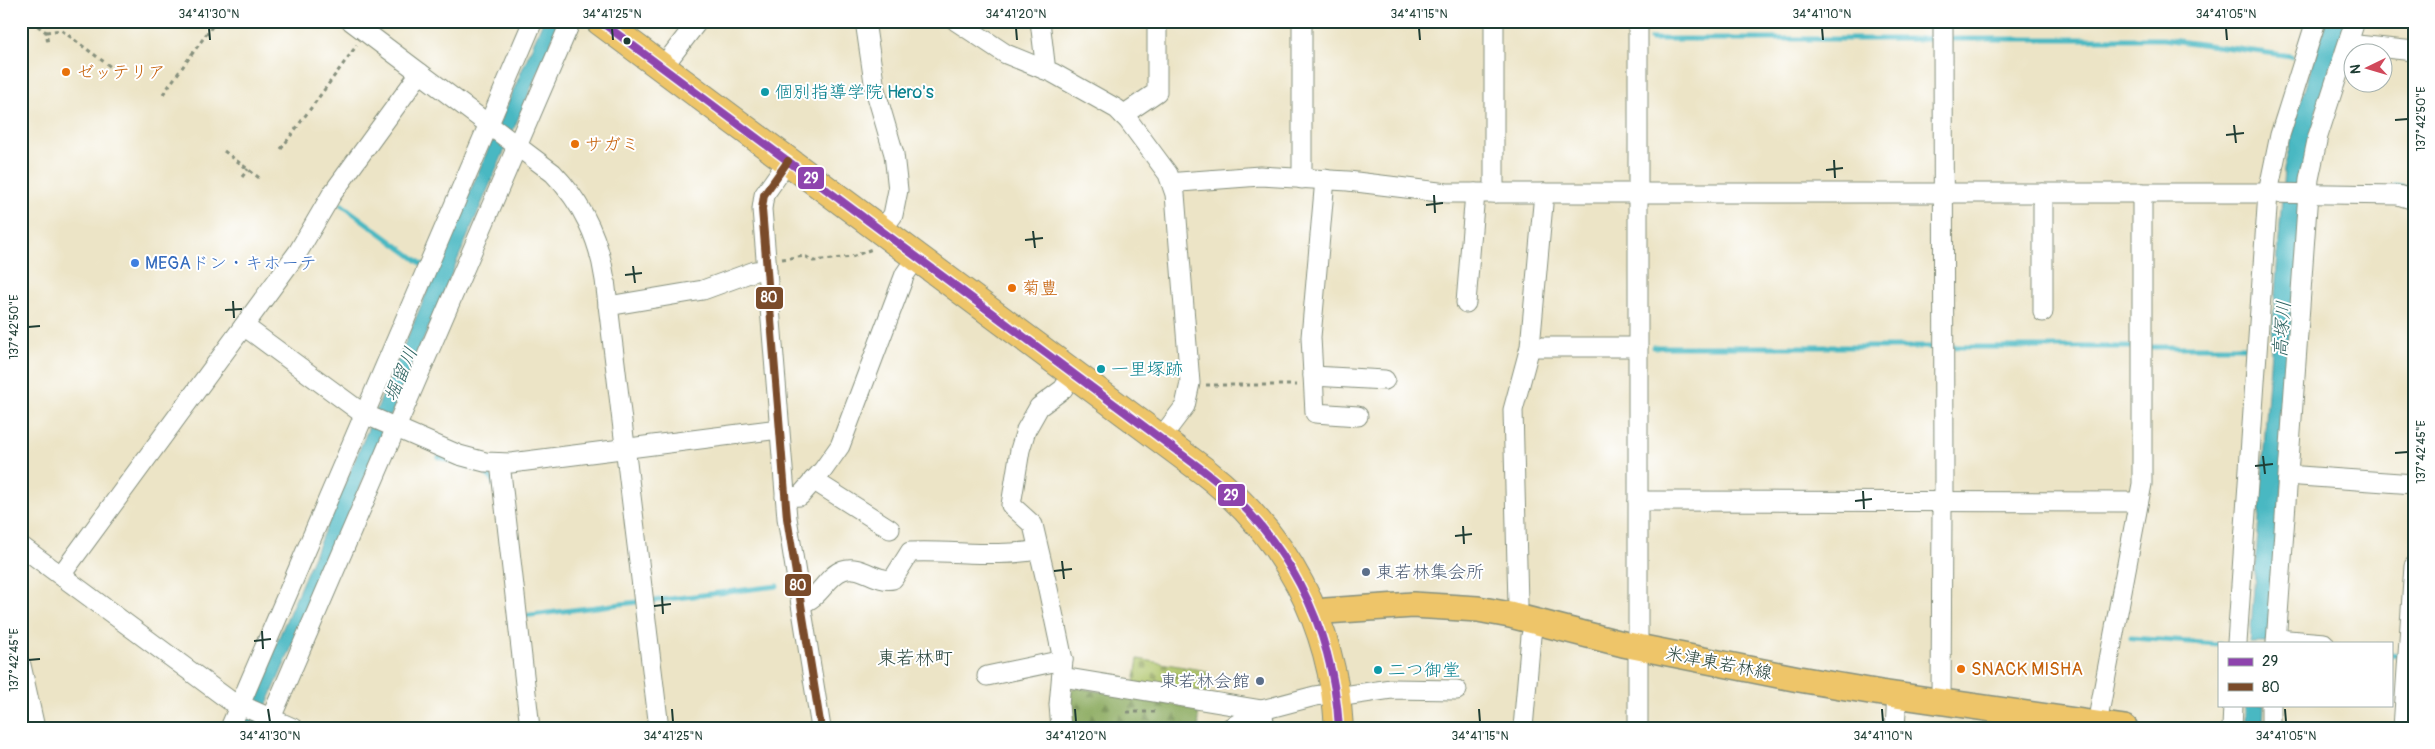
<svg xmlns="http://www.w3.org/2000/svg" width="2435" height="749" viewBox="0 0 2435 749" font-family="Pangolin,'Klee One',sans-serif">
<style>
.forest{fill:url(#forest-firs);stroke:#557449}
.cemetery{fill:url(#cemetery-stones);stroke:#67814f}
.water{fill:#49b8c2;stroke:#347a7b}
.lines{fill:none;stroke-linecap:round;stroke-linejoin:round}
.stream{stroke:#49b8c2;stroke-width:5}
.minor-casing{stroke:#86907d;stroke-width:21}
.major-casing{stroke:#86907d;stroke-width:28}
.highway-casing{stroke:#86907d;stroke-width:30}
.path{stroke:#86907d;stroke-width:3;stroke-dasharray:4 4;stroke-linecap:butt}
.minor{stroke:#fff;stroke-width:19}
.major{stroke:#eec569;stroke-width:25}
.highway{stroke:#eec569;stroke-width:28}
.bus-1-casing{stroke:#fff;stroke-width:11}
.bus-2-casing{stroke:#fff;stroke-width:11}
.bus-1{stroke:#8e44ad;stroke-width:8}
.bus-2{stroke:#7a4b2a;stroke-width:8}
.ticks{fill:none;stroke:#1f3d34;stroke-width:2}
.bus-dot{fill:#1f3d34;stroke:#fff;stroke-width:2}
.food-dot{fill:#e8710a;stroke:#fff;stroke-width:2}
.culture-dot{fill:#0f9aa8;stroke:#fff;stroke-width:2}
.shop-dot{fill:#3f7fe0;stroke:#fff;stroke-width:2}
.service-dot{fill:#5c6f8a;stroke:#fff;stroke-width:2}
.labels{text-anchor:middle;stroke-width:4;stroke-linejoin:round;paint-order:stroke}
.food-label{font-size:18px;fill:#c56008;stroke:#fff;text-anchor:start}
.culture-label{font-size:18px;fill:#0d838f;stroke:#fff;text-anchor:start}
.shop-label{font-size:18px;fill:#366cbe;stroke:#fff;text-anchor:start}
.service-label{font-size:18px;fill:#4e5e75;stroke:#fff;text-anchor:start}
.street-label{font-size:18px;fill:#1f3d34;stroke:#fff}
.water-label{font-size:19px;font-style:italic;fill:#2c625f;stroke:#fff}
.neighbourhood-label{font-size:19px;fill:#1f3d34;stroke:#fff}
.line-badge{stroke:#fff;stroke-width:2}
.badge-label{font-size:14px;text-anchor:middle;font-weight:bold;fill:#fff}
.neatline{fill:none;stroke:#1f3d34;stroke-width:2}
.ticks-label{font-size:12px;text-anchor:middle;fill:#1f3d34}
</style>
<defs>
<pattern id="forest-firs" width="22" height="20" patternUnits="userSpaceOnUse" patternTransform="scale(1.25)"><rect width="22" height="20" fill="#8baa5e"/><path d="M5 1l3.5 6h-7zM16 11l3.5 6h-7z" fill="#718c4e"/></pattern>
<pattern id="cemetery-stones" width="16" height="16" patternUnits="userSpaceOnUse" patternTransform="scale(1.25)"><rect width="16" height="16" fill="#afc56a"/><path d="M2 7V4a2 2 0 0 1 4 0v3zM10 15v-3a2 2 0 0 1 4 0v3z" fill="#8ea158"/></pattern>
</defs>
<rect width="100%" height="100%" fill="#fff"/>
<filter id="ink" filterUnits="userSpaceOnUse"><feTurbulence type="fractalNoise" baseFrequency=".02" numOctaves="2"/><feDisplacementMap in="SourceGraphic" scale="10" xChannelSelector="R" yChannelSelector="G"/><feConvolveMatrix kernelMatrix="1 2 1 2 8 2 1 2 1" color-interpolation-filters="sRGB"/></filter>
<filter id="wash" filterUnits="userSpaceOnUse"><feTurbulence type="fractalNoise" baseFrequency=".0096" numOctaves="4" result="noise"/><feDisplacementMap in="SourceGraphic" scale="20" xChannelSelector="R" yChannelSelector="G"/><feGaussianBlur stdDeviation="1.12" result="paint"/><feColorMatrix in="noise" values="0 0 0 0 0 0 0 0 0 0 0 0 0 0 0 0 0 1.4 0 .05"/><feComposite in="paint" operator="in"/></filter>
<g filter="url(#wash)">
<rect width="100%" height="100%" fill="#ece4c6"/>
<polygon class="forest" points="1074,687 1198,709 1199,728 1068,728 1068,694"/>
<polygon class="cemetery" points="1138,659 1207,671 1208,695 1134,683"/>
<g class="water">
<polygon points="543,21 560,21 257,728 240,728"/>
<polygon points="2326,21 2346,21 2316,112 2268,643 2250,643 2284,169 2299,107"/>
<polygon points="2245,705 2264,705 2263,728 2245,728"/>
</g>
<g class="lines">
<g class="stream">
<polyline points="1651,39 1934,39"/>
<polyline points="1952,39 2163,39 2291,56"/>
<polyline points="2395,186 2414,189"/>
<polyline points="342,205 422,264"/>
<polyline points="1653,347 1935,347"/>
<polyline points="1953,347 2138,347"/>
<polyline points="2147,347 2246,347"/>
<polyline points="439,457 483,471 493,480 494,484"/>
<polyline points="652,601 777,586"/>
<polyline points="523,616 637,602"/>
<polyline points="2131,638 2219,644"/>
<polyline points="2391,655 2399,656"/>
<polyline points="21,721 23,728"/>
</g>
</g>
</g>
<g filter="url(#ink)">
<g class="lines">
<defs>
<g id="minor">
<path d="M351,21l202,152c30,31 46,65 52,107l54,448"/>
<polyline points="865,21 875,89 894,154 898,190 893,215 881,231"/>
<polyline points="956,21 1006,54 1053,73 1117,109 1128,120 1168,174 1175,194 1190,383 1185,406 1160,439"/>
<polyline points="1040,21 1045,63 1043,69"/>
<polyline points="1494,21 1494,193"/>
<polyline points="1638,21 1638,728"/>
<polyline points="2348,44 2414,51"/>
<polyline points="662,68 698,21"/>
<polyline points="1123,115 1157,92 1157,21"/>
<polyline points="788,161 764,195 762,209 787,518 821,728"/>
<polyline points="1302,179 1302,21"/>
<polyline points="1325,179 1311,337 1315,413 1358,416"/>
<polyline points="1173,185 1180,182 1260,176 1348,181 1447,193 2268,193 2398,195 2414,200"/>
<polyline points="1466,303 1475,193"/>
<polyline points="608,306 703,290 755,271 767,270"/>
<polyline points="2043,312 2043,193"/>
<polyline points="244,326 362,413 459,455 485,462 511,463 779,429"/>
<polyline points="1530,347 1638,347"/>
<polyline points="1313,376 1385,380"/>
<polyline points="500,463 530,728"/>
<polyline points="2300,476 2414,484"/>
<polyline points="813,480 890,529"/>
<polyline points="785,497 800,496 823,470 840,446 905,274 917,257"/>
<polyline points="1638,501 2138,502"/>
<polyline points="21,546 229,700 293,728"/>
<polyline points="61,575 298,252 332,194 420,73"/>
<path d="M801,603c19,-4 25,-27 42,-33 18,-6 34,13 50,9l17,-27c43,-2 85,6 128,-2"/>
<polyline points="1515,617 1518,604 1513,410 1530,347 1544,193"/>
<polyline points="2277,639 2324,643"/>
<polyline points="2237,643 2268,193 2280,135 2316,21"/>
<polyline points="2276,643 2309,179 2318,136 2355,21"/>
<polyline points="21,665 35,728"/>
<polyline points="987,676 1063,660"/>
<polyline points="1062,677 1262,710 1265,728"/>
<polyline points="1337,697 1391,689 1457,690"/>
<polyline points="1941,701 1942,509 1944,493 1943,21"/>
<polyline points="271,718 571,21"/>
<polyline points="2097,724 2142,484 2142,193"/>
<polyline points="230,728 533,21"/>
<polyline points="1061,728 1059,705 1063,660 1048,589 1033,525 1011,505 1020,450 1026,430 1039,407 1063,389 1073,373"/>
<polyline points="1230,728 1262,710 1315,696 1336,693"/>
<polyline points="1523,728 1531,636 1535,622"/>
<polyline points="1895,728 1897,695"/>
<polyline points="2232,728 2233,705"/>
<polyline points="2271,728 2271,705"/>
<polyline points="2403,728 2414,566"/>
</g>
<polyline id="major" points="1316,615 1326,611 1413,605 1478,609 1510,615 1623,644 1799,679 1881,693 2125,728"/>
<path id="highway" d="M600,21l604,450c82,64 129,153 135,257"/>
</defs>
<use href="#minor" class="minor-casing"/>
<use href="#major" class="major-casing"/>
<use href="#highway" class="highway-casing"/>
<g class="path">
<polyline points="31,21 46,32 48,44"/>
<polyline points="46,32 61,30 115,70"/>
<polyline points="163,94 216,21"/>
<polyline points="281,149 357,45"/>
<polyline points="224,151 262,180"/>
<polyline points="242,177 248,169"/>
<polyline points="782,259 805,256 813,261 852,257 872,249"/>
<polyline points="1206,385 1297,385"/>
<polyline points="1127,712 1156,712"/>
</g>
<use href="#minor" class="minor"/>
<use href="#major" class="major"/>
<use href="#highway" class="highway"/>
<defs>
<path id="bus-1" d="M600,21l604,450c82,64 129,153 135,257"/>
<polyline id="bus-2" points="788,161 764,195 762,209 787,518 821,728"/>
</defs>
<use href="#bus-1" class="bus-1-casing"/>
<use href="#bus-2" class="bus-2-casing"/>
<use href="#bus-1" class="bus-1"/>
<use href="#bus-2" class="bus-2"/>
</g>
</g>
<path class="ticks" d="M209,28l1,12M612,28l1,12M1016,28l1,12M1419,28l1,12M1822,28l1,12M2226,28l1,12M2395,120l13,-1M2234,125l2,18M2226,135l18,-2M1834,160l1,18M1826,170l17,-2M1434,195l1,18M1426,205l17,-2M1033,231l2,17M1025,240l18,-2M633,266l2,17M625,275l17,-2M233,301l1,17M225,310l17,-1M28,327l12,-1M2395,453l13,-1M2263,456l2,18M2255,466l18,-2M1863,491l1,18M1855,501l17,-2M1463,526l1,18M1455,536l17,-2M1062,561l2,18M1054,571l18,-2M662,596l1,18M654,606l17,-2M262,631l1,18M254,641l17,-2M28,660l12,-1M268,709l2,13M672,709l1,13M1075,709l1,13M1479,709l1,13M1882,709l1,13M2285,709l1,13"/>
<circle class="bus-dot" cx="627" cy="41" r="4.5"/>
<g class="food-dot">
<circle cx="66" cy="72" r="5"/>
<circle cx="575" cy="144" r="5"/>
<circle cx="1012" cy="288" r="5"/>
<circle cx="1961" cy="669" r="5"/>
</g>
<g class="culture-dot">
<circle cx="765" cy="92" r="5"/>
<circle cx="1101" cy="369" r="5"/>
<circle cx="1378" cy="670" r="5"/>
</g>
<circle class="shop-dot" cx="135" cy="263" r="5"/>
<g class="service-dot">
<circle cx="1366" cy="572" r="5"/>
<circle cx="1260" cy="681" r="5"/>
</g>
<g class="labels">
<g class="food-label">
<text x="76" y="78">ゼッテリア</text>
<text x="585" y="150">サガミ</text>
<text x="1022" y="294">菊豊</text>
<text x="1971" y="675">SNACK MISHA</text>
</g>
<g class="culture-label">
<text x="775" y="98">個別指導学院 Hero's</text>
<text x="1111" y="375">一里塚跡</text>
<text x="1388" y="676">二つ御堂</text>
</g>
<g class="shop-label">
<text x="145" y="269">MEGAドン・キホーテ</text>
</g>
<g class="service-label">
<text x="1376" y="578">東若林集会所</text>
<text x="1250" y="687" text-anchor="end">東若林会館</text>
</g>
<g class="street-label">
<text transform="translate(1719 663) rotate(11)" y="6">米津東若林線</text>
</g>
<g class="water-label">
<text transform="translate(2281 329) rotate(-86)" y="7">高塚川</text>
<text transform="translate(400 374) rotate(-67)" y="7">堀留川</text>
</g>
<g class="neighbourhood-label">
<text x="915" y="664">東若林町</text>
</g>
</g>
<g class="line-badge">
<rect x="797" y="166" width="28" height="24" rx="5" fill="#8e44ad"/>
<rect x="755" y="286" width="29" height="24" rx="5" fill="#7a4b2a"/>
<rect x="1217" y="483" width="29" height="24" rx="5" fill="#8e44ad"/>
<rect x="784" y="573" width="28" height="24" rx="5" fill="#7a4b2a"/>
</g>
<g class="badge-label">
<text x="811" y="183">29</text>
<text x="769" y="302">80</text>
<text x="1231" y="500">29</text>
<text x="798" y="590">80</text>
</g>
<rect width="2435" height="749" fill="none" stroke="#fff" stroke-width="55"/>
<rect x="2218" y="642" width="175" height="65" fill="#ffffff" stroke="#a5b1ae"/>
<rect x="2228" y="658" width="25" height="8" fill="#8e44ad" stroke="#a5b1ae"/>
<text x="2262" y="666" font-size="15" fill="#1f3d34">29</text>
<rect x="2228" y="683" width="25" height="8" fill="#7a4b2a" stroke="#a5b1ae"/>
<text x="2262" y="692" font-size="15" fill="#1f3d34">80</text>
<g transform="translate(2368 68) rotate(265)"><circle r="24" fill="#ffffff" stroke="#a5b1ae"/>
<path d="M0-4L9 19L0 12L-9 19Z" fill="#d1495b"/>
<text y="-8" font-size="14" font-weight="bold" text-anchor="middle" fill="#1f3d34">N</text>
</g>
<rect x="28" y="28" width="2380" height="694" class="neatline"/>
<g class="ticks-label">
<text x="209" y="18">34°41'30"N</text>
<text x="612" y="18">34°41'25"N</text>
<text x="1016" y="18">34°41'20"N</text>
<text x="1419" y="18">34°41'15"N</text>
<text x="1822" y="18">34°41'10"N</text>
<text x="2226" y="18">34°41'05"N</text>
<text transform="translate(2421 119) rotate(-90)" y="4">137°42'50"E</text>
<text transform="translate(14 327) rotate(-90)" y="4">137°42'50"E</text>
<text transform="translate(2421 452) rotate(-90)" y="4">137°42'45"E</text>
<text transform="translate(14 660) rotate(-90)" y="4">137°42'45"E</text>
<text x="270" y="740">34°41'30"N</text>
<text x="673" y="740">34°41'25"N</text>
<text x="1076" y="740">34°41'20"N</text>
<text x="1480" y="740">34°41'15"N</text>
<text x="1883" y="740">34°41'10"N</text>
<text x="2286" y="740">34°41'05"N</text>
</g>
</svg>
